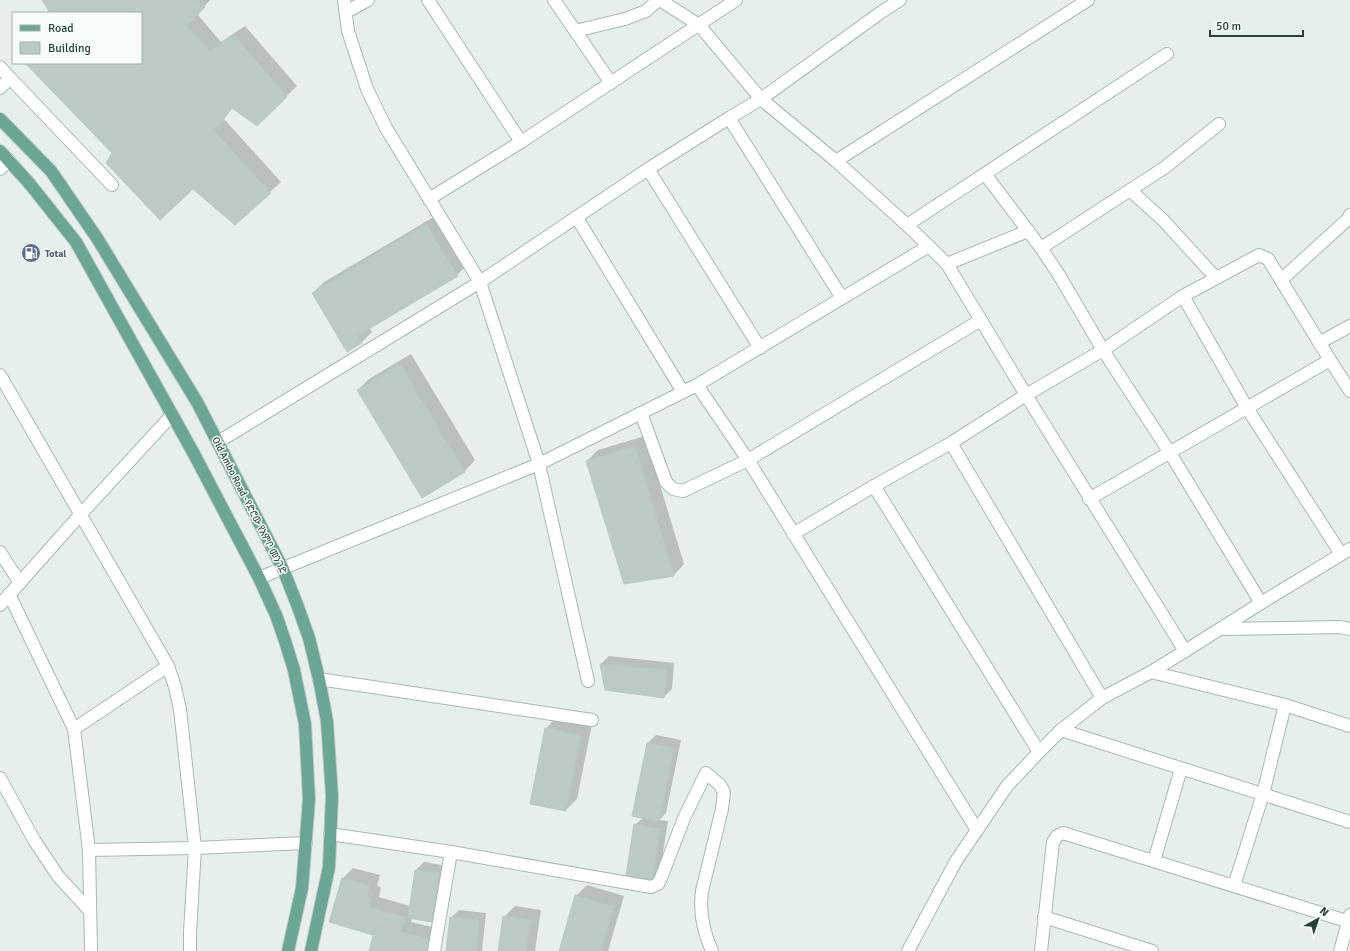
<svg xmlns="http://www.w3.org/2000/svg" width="1350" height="951" viewBox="0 0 1350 951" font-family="Signika,'Noto Sans Ethiopic',sans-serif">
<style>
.shadow{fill:#0003}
.building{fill:#bbcac4;stroke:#b8c9c2}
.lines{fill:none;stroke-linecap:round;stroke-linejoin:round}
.minor-casing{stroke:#a8b8b2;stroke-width:14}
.major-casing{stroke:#c2cac8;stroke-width:14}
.minor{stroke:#fff;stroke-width:12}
.major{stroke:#6aa596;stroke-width:12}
.labels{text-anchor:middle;stroke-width:3;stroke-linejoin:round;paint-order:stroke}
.service-label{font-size:10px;font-weight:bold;fill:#4e5e75;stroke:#f7fbf9;text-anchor:start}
.street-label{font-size:10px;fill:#24423a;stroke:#f7fbf9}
</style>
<rect width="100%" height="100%" fill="#e6efeb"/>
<g class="shadow">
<polygon points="44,0 210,0 197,14 221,42 245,26 297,86 257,124 233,107 224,119 281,182 270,192 193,188 113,153 26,63 141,63 141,13 51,13"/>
<polygon points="437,215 468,264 457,275 369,327 372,332 361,343 313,293 324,282"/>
<polygon points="411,354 475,460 465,471 422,496 358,390 369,379"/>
<polygon points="645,436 684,564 674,575 624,583 587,461 598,450"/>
<polygon points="609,656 674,663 672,689 664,697 606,690 601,664"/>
<polygon points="557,717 592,724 577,799 566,810 531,803 546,728"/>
<polygon points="656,735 681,740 666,813 659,820 668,821 660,871 652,879 635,825 643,818 633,816 648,743"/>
<polygon points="424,862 447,866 440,913 432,921 412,918 411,922 441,929 435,951 370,951 374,934 331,922 343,878 353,868 380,875 377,886 381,887 379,897 410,906 416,870"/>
<polygon points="587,885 624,896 608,951 560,951 576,896"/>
<polygon points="515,906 541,910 535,951 499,951 504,917"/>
<polygon points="459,910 486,913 482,951 447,951 451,918"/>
</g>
<g class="building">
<polygon points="42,0 198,0 205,7 187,26 210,51 234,35 287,97 257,126 232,108 214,131 271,193 235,225 193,189 160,220 106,163 112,153 25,63 141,63 141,13 50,13"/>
<polygon points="426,224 458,276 357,336 362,343 347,352 312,293"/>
<polygon points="400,364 465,472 422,498 357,390"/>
<polygon points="635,446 674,576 624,584 586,461"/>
<polygon points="600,664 667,670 664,698 605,690"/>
<polygon points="545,728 581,735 566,811 530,804"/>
<polygon points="647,743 674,748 659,822 632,816"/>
<polygon points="634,824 660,829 652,880 626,876"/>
<polygon points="415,870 439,873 432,922 408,918"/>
<polygon points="342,878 370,886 367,897 371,898 369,907 405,917 401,932 376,925 373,935 329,922"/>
<polygon points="575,895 614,907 601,951 559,951"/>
<polygon points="503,916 531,920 526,951 498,951"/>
<polygon points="450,917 479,920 476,951 446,951"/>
<polygon points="376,925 431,940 428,951 369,951"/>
</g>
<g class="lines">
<defs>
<g id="minor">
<polyline points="428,0 521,142"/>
<polyline points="554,0 611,83"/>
<polyline points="660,0 699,25 761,99 836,161 907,225 947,264 1026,395 1185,651 1151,672 1102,698 1061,730 1039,752 1007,786 956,861 908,951"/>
<polyline points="346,12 368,0"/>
<polyline points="575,31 625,19 646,11 658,0"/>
<polyline points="0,67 10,78 0,88"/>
<polyline points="10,78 112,185"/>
<polyline points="729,118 842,298"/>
<polyline points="836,161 1088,0"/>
<polyline points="0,169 9,160"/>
<polyline points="648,169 760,348"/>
<polyline points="985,174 1041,248 1059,275 1103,350 1170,453 1261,603"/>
<polyline points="1130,190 1163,220 1216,278"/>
<polyline points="429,199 521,142 736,0"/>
<polyline points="577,218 683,392"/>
<polyline points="907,225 1167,54"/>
<polyline points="1041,248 1164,168 1219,124"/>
<polyline points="947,264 1028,231"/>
<polyline points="1281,280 1348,219 1350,215"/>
<polyline points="1183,296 1247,408 1341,554"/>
<polyline points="1319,343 1350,326"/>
<polyline points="0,375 168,666 175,687 180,709 195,848 190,932 190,951"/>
<polyline points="641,413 666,482 673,489 683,491 748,460 697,385"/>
<polyline points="218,442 480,282 386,128 367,89 348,31 344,0"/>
<polyline points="951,443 1102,698"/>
<polyline points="874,486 1039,752"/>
<polyline points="1089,499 1330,360 1350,391"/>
<polyline points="793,534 874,486 951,443 1026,395 1103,350 1183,296 1259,255 1268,259 1330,360"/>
<polyline points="0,552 20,583"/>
<polyline points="259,578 539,464 697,385 929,246"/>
<polyline points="9,594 74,729 89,850 91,951"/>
<polyline points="0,605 80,515 172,415"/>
<polyline points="1221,629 1340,627 1350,629"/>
<polyline points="1185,651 1261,603 1350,549"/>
<polyline points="1151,672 1285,705 1350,726"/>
<polyline points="319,679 592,720"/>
<polyline points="588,681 539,464 480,282 648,169 729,118 761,99 880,13 900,0"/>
<polyline points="74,729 168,666"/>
<polyline points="1061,730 1350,822"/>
<polyline points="0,778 34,840 58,876 89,910"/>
<polyline points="977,830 748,460 981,320"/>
<path d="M330,834l121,18 200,35 7,-3 3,-6 23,-60 22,-45 14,12 4,7 -2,17 -20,82c-3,22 1,40 10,60"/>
<polyline points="89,850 195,848 306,843"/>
<polyline points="1154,861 1181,769"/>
<polyline points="1234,886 1263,794 1285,705"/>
<polyline points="1044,917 1152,951"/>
<polyline points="434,951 451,852"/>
<polyline points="1041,951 1053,842 1057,836 1063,833 1350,922"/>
<polyline points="1340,951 1350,915"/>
</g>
<g id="major">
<polyline points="0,119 51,171 97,238 197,402 283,569 298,607 309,638 319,679 327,721 332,796 329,867 311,951"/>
<polyline points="0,151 29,183 76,242 194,454 259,578 276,615 285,641 294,670 305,724 309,799 302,888 288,951"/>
</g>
</defs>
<use href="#minor" class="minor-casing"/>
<use href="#major" class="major-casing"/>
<use href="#minor" class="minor"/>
<use href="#major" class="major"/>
</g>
<defs>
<symbol id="fuel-disc" viewBox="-11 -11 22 22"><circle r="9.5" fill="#5c6f8a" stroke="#f7fbf9"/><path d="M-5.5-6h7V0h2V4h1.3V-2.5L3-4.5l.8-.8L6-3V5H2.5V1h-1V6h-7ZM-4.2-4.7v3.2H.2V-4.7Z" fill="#fff"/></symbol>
</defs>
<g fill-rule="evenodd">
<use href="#fuel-disc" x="20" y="242" width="22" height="22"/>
</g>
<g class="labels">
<g class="service-label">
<text x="45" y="257">Total</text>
</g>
<g class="street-label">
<text transform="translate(250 505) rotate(63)" y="4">Old Ambo Road -የድሮው የአምቦ መንገድ</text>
</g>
</g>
<rect x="12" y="12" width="130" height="52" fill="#f7fbf9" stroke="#a3b1ad"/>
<rect x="20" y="25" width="20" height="6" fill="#6aa596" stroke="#a3b1ad"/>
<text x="48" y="32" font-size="12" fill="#24423a">Road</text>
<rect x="20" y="42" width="20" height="12" fill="#bbcac4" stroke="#a3b1ad"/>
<text x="48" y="52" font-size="12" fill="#24423a">Building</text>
<g transform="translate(1318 919) rotate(40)" stroke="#f7fbf9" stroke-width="3" paint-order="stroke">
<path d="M0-3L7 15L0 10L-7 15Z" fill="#24423a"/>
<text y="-6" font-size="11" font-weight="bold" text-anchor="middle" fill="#24423a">N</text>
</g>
<path d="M1210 30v6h93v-6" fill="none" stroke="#24423a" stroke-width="2"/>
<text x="1216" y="30" font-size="12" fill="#24423a" stroke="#f7fbf9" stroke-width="3" paint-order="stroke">50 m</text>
</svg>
